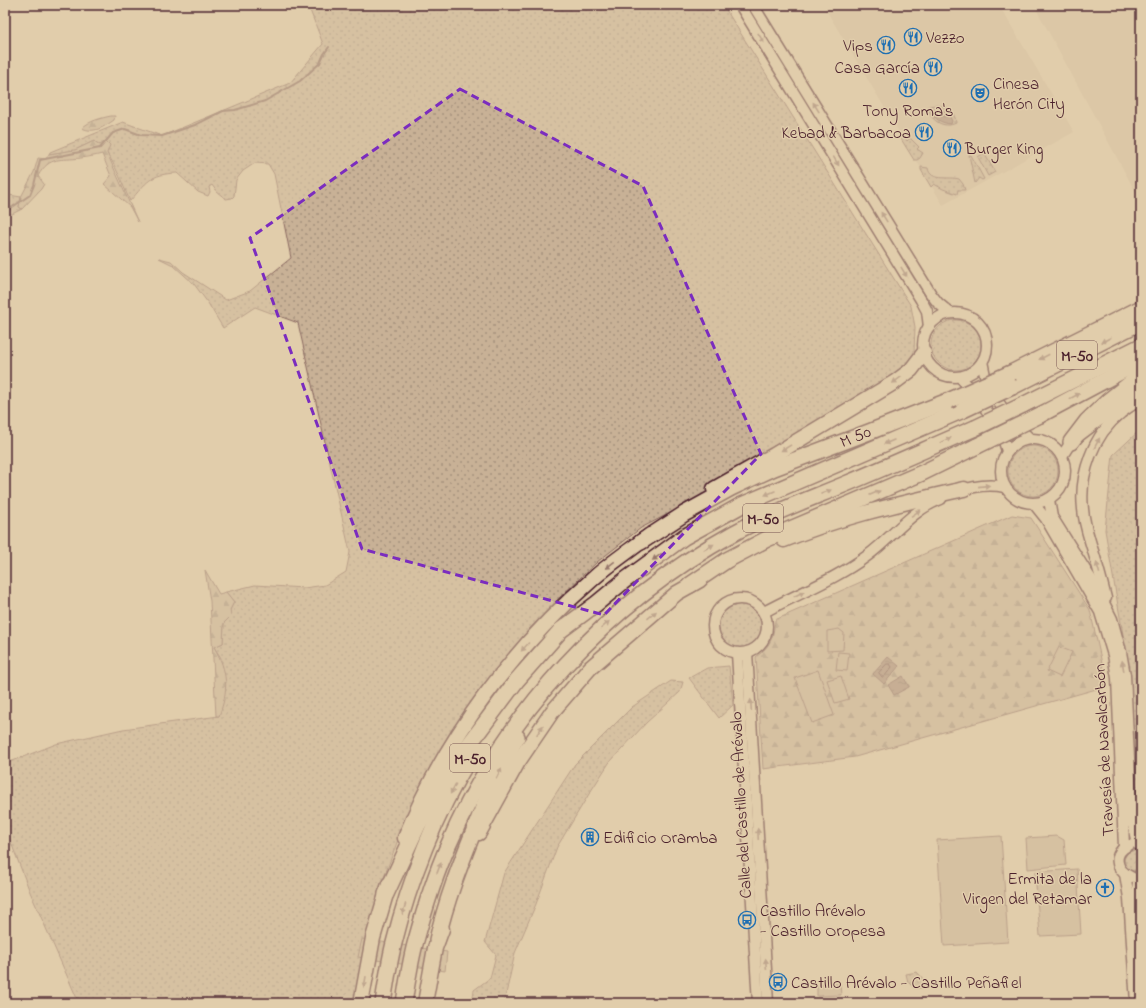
<svg xmlns="http://www.w3.org/2000/svg" width="1146" height="1008" viewBox="0 0 1146 1008" font-family="'Indie Flower',sans-serif">
<style>
.built{fill:#d4bea0}
.green{fill:url(#green-dots);stroke:#896860}
.forest{fill:url(#forest-firs);stroke:#896860}
.pitch{fill:#c8b196;stroke:#896860}
.water{fill:url(#water-ripples);stroke:#815e59}
.lines{fill:none;stroke-linecap:round;stroke-linejoin:round}
.shore{stroke:#6f494a;stroke-width:1}
.stream{stroke:#815e59;stroke-width:2}
.tertiary-casing{stroke:#4a1f2b;stroke-width:13}
.trunk-casing{stroke:#4a1f2b;stroke-width:17}
.motorway-casing{stroke:#4a1f2b;stroke-width:18}
.tertiary{stroke:#e1cdab;stroke-width:10}
.trunk{stroke:#e1cdab;stroke-width:14}
.motorway{stroke:#e1cdab;stroke-width:15}
.motorway-bridge-casing{stroke:#4a1f2b;stroke-width:18;stroke-linecap:butt}
.motorway-bridge{stroke:#e1cdab;stroke-width:15}
.oneway{fill:#96766b}
.marked{fill:none;stroke:#7b2cbf;stroke-width:3;stroke-dasharray:8 5;stroke-linejoin:round}
.labels{text-anchor:middle;stroke-width:3;stroke-linejoin:round;paint-order:stroke}
.shield{fill:#e1cdab;stroke:#775351;stroke-width:1}
.shield-label{font-size:16px;font-weight:bold;fill:#4a1f2b}
.poi-label{font-size:17px;fill:#4a1f2b;stroke:#e1cdab;text-anchor:start}
.street-label{font-size:17px;fill:#4a1f2b;stroke:#e1cdab}
</style>
<defs>
<pattern id="green-dots" width="8" height="8" patternUnits="userSpaceOnUse"><rect width="8" height="8" fill="#c8b196"/><path d="M2 2h.1M6 6h.1" fill="none" stroke="#a48f7b" stroke-width="1.8" stroke-linecap="round"/></pattern>
<pattern id="forest-firs" width="22" height="20" patternUnits="userSpaceOnUse"><rect width="22" height="20" fill="#c8b196"/><path d="M5 1l3.5 6h-7zM16 11l3.5 6h-7z" fill="#a48f7b"/></pattern>
<pattern id="water-ripples" width="26" height="14" patternUnits="userSpaceOnUse"><rect width="26" height="14" fill="#a68878"/><path d="M2 4q2-2 4 0t4 0M15 11q2-2 4 0t4 0" fill="none" stroke="#896f63"/></pattern>
</defs>
<rect width="100%" height="100%" fill="#e1cdab"/>
<filter id="ink" filterUnits="userSpaceOnUse"><feTurbulence type="fractalNoise" baseFrequency=".025" numOctaves="2"/><feDisplacementMap in="SourceGraphic" scale="8" xChannelSelector="R" yChannelSelector="G"/><feConvolveMatrix kernelMatrix="1 2 1 2 8 2 1 2 1" color-interpolation-filters="sRGB"/></filter>
<g filter="url(#ink)">
<g class="built">
<polygon points="823,5 999,5 1074,132 943,205"/>
<polygon points="1034,5 1141,5 1141,202"/>
</g>
<g class="green">
<path d="M308,5h415l188,301 4,21 -1,26 4,9 -223,138 -54,28 -44,34 -38,36 -29,30 -41,52 -90,157 -16,43 -20,78 -9,45h-32l-2,-3h-7l-5,3h-26l-6,-3 -14,3h-183l-49,-111 -25,-65v-63l51,-20 67,-15 96,-13 2,-58 -7,-11 9,-4 1,-21 6,-6v-6l4,-8 -8,-10 29,-7 49,3 21,-3 21,-13 4,-20 -52,-229 -43,-16 -32,21 -15,-25 -14,-19 -21,-19 -14,-7 12,3 12,11 43,28 24,-9 41,-33 -17,-84 -6,-10 -13,-1 -12,8 -7,9 -2,16 -2,2 -6,1 -9,-7 -5,-7 -3,2 1,5 -2,4 -10,-4 -21,-19c-27,1 -30,9 -47,28 -9,-19 -18,-50 -36,-60l-19,9 -26,4 1,-2 73,-30 39,14 128,-53 33,-39z"/>
<path d="M936,105c10,1 20,8 20,18 -12,6 -24,-2 -28,-13l1,-4z"/>
<polygon points="902,136 905,137 907,141 910,138 919,147 917,149 923,153 920,158 917,160 914,160 901,139"/>
<polygon points="984,153 995,172 988,176 978,157"/>
<polygon points="969,155 971,155 984,179 982,180 979,178 975,183"/>
<path d="M921,167l7,1c2,14 21,8 31,11l4,5 2,6h-7l-1,4 -14,-5 -9,-5 -3,3 -10,-17z"/>
<polygon points="5,192 9,195 21,197 19,207 22,209 12,214 5,214"/>
<circle cx="956" cy="345" r="25"/>
<polygon points="1141,429 1141,834 1137,823 1125,646 1105,530 1113,455"/>
<circle cx="1033" cy="471" r="25"/>
<circle cx="740" cy="626" r="24"/>
<polygon points="729,666 733,705 719,718 689,678 707,668"/>
<polygon points="671,681 683,682 680,692 646,723 609,763 589,794 557,847 536,904 515,953 504,1003 472,1003 474,990 490,978 496,955 485,942 504,873 575,764 632,707"/>
<path d="M1136,850l5,3v15c-6,4 -10,3 -15,-1l-2,-8 4,-7z"/>
<path d="M917,972c5,5 8,9 9,16h-12l-6,-6 -2,-8z"/>
</g>
<g class="forest">
<path d="M111,116h4l-1,4c-10,7 -20,14 -32,8 7,-7 19,-10 29,-12z"/>
<path d="M94,141l6,4 6,-4 4,4 -3,8 31,69 -8,-15 -26,-23 7,-8 -9,-22c-7,2 -14,3 -21,4 -20,3 -31,-3 -43,18l6,8 -3,5 -19,20 -3,-2 2,-10 13,-25 4,-14 8,1 3,-5 26,-4z"/>
<path d="M1012,515l19,3 59,92 17,76 -252,71 -92,12 -7,-112c15,-12 17,-18 19,-37z"/>
<path d="M205,570l14,24 7,-2 8,10 -4,8 1,6 -7,7 -1,20 -9,4c14,24 15,43 5,69h-3l-6,-115z"/>
</g>
<g class="pitch">
<polygon points="839,629 844,633 843,650 827,651 827,631"/>
<polygon points="1059,647 1072,652 1060,677 1047,671"/>
<polygon points="838,652 849,653 847,671 836,670"/>
<polygon points="818,670 834,715 812,723 795,678"/>
<polygon points="841,676 849,699 835,703 827,680"/>
<polygon points="1001,836 1008,942 944,946 937,840"/>
<polygon points="1057,836 1064,840 1066,865 1028,869 1026,838"/>
<polygon points="1077,869 1081,934 1040,936 1035,872"/>
<polygon points="362,939 447,952 445,971 358,957"/>
<polygon points="840,984 841,995 817,996 817,985"/>
</g>
<g class="water">
<path d="M932,108c10,0 16,4 20,13l-1,3c-10,-1 -17,-5 -21,-14z"/>
<polygon points="888,657 899,666 884,684 873,674"/>
<polygon points="903,676 909,687 894,695 888,685"/>
</g>
<g class="lines">
<polygon class="shore" points="887,664 890,664 892,667 884,677 882,677 879,673"/>
<polyline class="stream" points="5,204 11,208 30,195 34,185 40,160 100,148 113,133 125,129 141,135 162,136 195,125 223,111 235,110 265,101 300,81 320,63 324,54 329,47"/>
<defs>
<g id="tertiary">
<polyline points="740,5 921,300 927,311 929,327"/>
<polyline points="753,5 931,294 938,303 950,313"/>
<circle cx="955" cy="345" r="32"/>
<path d="M982,362c2,6 2,13 5,19 7,19 28,44 43,58"/>
<polyline points="960,377 974,393 1000,429 1007,451"/>
<circle cx="1033" cy="471" r="32"/>
<polyline points="1062,456 1071,442 1141,389"/>
<path d="M958,492c15,-6 31,-8 47,-5"/>
<polyline points="1049,500 1052,517 1096,587 1112,619 1121,652 1125,675 1132,821 1137,844"/>
<polyline points="1034,504 1046,519 1100,612 1113,655 1117,678 1124,847"/>
<path d="M1106,598c-4,-16 -8,-31 -13,-47 -4,-14 -9,-27 -10,-42 -4,-34 10,-74 38,-96 6,-5 13,-9 20,-14"/>
<circle cx="740" cy="626" r="27"/>
<path d="M764,612c33,-18 72,-33 103,-56 25,-18 44,-46 74,-57"/>
<polyline points="747,652 768,1003"/>
<polyline points="737,653 758,1003"/>
<path d="M1129,845c-17,8 -14,25 2,32"/>
<polyline points="1125,874 1129,898 1136,1003"/>
<polyline points="1139,876 1136,898 1141,970"/>
</g>
<g id="trunk">
<polyline points="714,489 774,455 895,382 911,370 924,353"/>
<path d="M784,540c58,-24 119,-37 180,-51"/>
<polyline points="479,833 518,762 552,712 590,668 677,593 700,580"/>
<path d="M405,838c40,-100 108,-190 190,-261 17,-15 37,-28 55,-42"/>
<polyline points="361,1003 373,938 389,884"/>
<polyline points="425,1003 435,948 442,929"/>
</g>
<g id="motorway">
<polyline points="1013,372 1141,308"/>
<polyline points="1012,387 1141,322"/>
<polyline points="1023,405 1141,346"/>
<polyline points="1040,415 1141,361"/>
<polyline points="1071,442 1087,421 1108,401 1141,375"/>
<polyline points="641,542 684,514 731,488 774,468 869,432 948,401"/>
<polyline points="690,585 727,560 767,539 922,473 977,446"/>
<polyline points="386,894 418,825 437,792 459,758 517,680 561,630 596,604 624,581 684,537 742,505 963,410"/>
<path d="M437,940c9,-39 23,-75 38,-112 12,-31 25,-63 42,-91"/>
<path d="M383,1003c3,-20 6,-40 11,-60 15,-61 42,-131 75,-184"/>
<path d="M404,1003c3,-20 6,-40 11,-59 9,-33 19,-67 33,-98 57,-133 159,-243 286,-313 36,-20 76,-34 114,-50 43,-18 85,-37 127,-55"/>
</g>
</defs>
<use href="#tertiary" class="tertiary-casing"/>
<use href="#trunk" class="trunk-casing"/>
<use href="#motorway" class="motorway-casing"/>
<use href="#tertiary" class="tertiary"/>
<use href="#trunk" class="trunk"/>
<use href="#motorway" class="motorway"/>
<defs>
<g id="motorway-bridge">
<polyline points="948,401 1013,372"/>
<polyline points="963,410 1012,387"/>
<polyline points="975,428 1023,405"/>
<polyline points="977,446 1040,415"/>
</g>
</defs>
<use href="#motorway-bridge" class="motorway-bridge-casing"/>
<use href="#motorway-bridge" class="motorway-bridge"/>
</g>
<defs><path id="oneway-solid" d="M-6-.8H1V-3.2L6.5 0L1 3.2V.8H-6Z"/></defs>
<g class="oneway">
<use href="#oneway-solid" transform="translate(761 38) rotate(58)"/>
<use href="#oneway-solid" transform="translate(816 107) rotate(-122)"/>
<use href="#oneway-solid" transform="translate(836 161) rotate(59)"/>
<use href="#oneway-solid" transform="translate(884 217) rotate(-122)"/>
<use href="#oneway-solid" transform="translate(904 272) rotate(59)"/>
<use href="#oneway-solid" transform="translate(1106 340) rotate(153)"/>
<use href="#oneway-solid" transform="translate(1044 357) rotate(153)"/>
<use href="#oneway-solid" transform="translate(897 380) rotate(144)"/>
<use href="#oneway-solid" transform="translate(1075 396) rotate(-28)"/>
<use href="#oneway-solid" transform="translate(946 440) rotate(-24)"/>
<use href="#oneway-solid" transform="translate(889 442) rotate(157)"/>
<use href="#oneway-solid" transform="translate(1097 443) rotate(-62)"/>
<use href="#oneway-solid" transform="translate(786 448) rotate(149)"/>
<use href="#oneway-solid" transform="translate(984 486) rotate(-6)"/>
<use href="#oneway-solid" transform="translate(826 492) rotate(-22)"/>
<use href="#oneway-solid" transform="translate(770 493) rotate(157)"/>
<use href="#oneway-solid" transform="translate(875 493) rotate(-23)"/>
<use href="#oneway-solid" transform="translate(916 513) rotate(-34)"/>
<use href="#oneway-solid" transform="translate(709 547) rotate(-30)"/>
<use href="#oneway-solid" transform="translate(657 557) rotate(144)"/>
<use href="#oneway-solid" transform="translate(610 565) rotate(142)"/>
<use href="#oneway-solid" transform="translate(1098 568) rotate(-106)"/>
<use href="#oneway-solid" transform="translate(799 594) rotate(-27)"/>
<use href="#oneway-solid" transform="translate(652 615) rotate(-40)"/>
<use href="#oneway-solid" transform="translate(605 625) rotate(-42)"/>
<use href="#oneway-solid" transform="translate(525 647) rotate(132)"/>
<use href="#oneway-solid" transform="translate(1123 666) rotate(-99)"/>
<use href="#oneway-solid" transform="translate(751 705) rotate(-93)"/>
<use href="#oneway-solid" transform="translate(540 730) rotate(-56)"/>
<use href="#oneway-solid" transform="translate(499 773) rotate(-64)"/>
<use href="#oneway-solid" transform="translate(453 789) rotate(118)"/>
<use href="#oneway-solid" transform="translate(758 834) rotate(-93)"/>
<use href="#oneway-solid" transform="translate(439 868) rotate(-69)"/>
<use href="#oneway-solid" transform="translate(404 909) rotate(107)"/>
<use href="#oneway-solid" transform="translate(766 964) rotate(-94)"/>
<use href="#oneway-solid" transform="translate(365 982) rotate(100)"/>
</g>
</g>
<path d="M0 0H1146V1008H0ZM460,89l183,97 118,268 -157,161 -242,-66 -112,-311z" fill="#e1cdab" fill-opacity=".55" fill-rule="evenodd"/>
<path class="marked" d="M460,89l183,97 118,268 -157,161 -242,-66 -112,-311z"/>
<defs>
<symbol id="restaurant-ring" viewBox="-11 -11 22 22"><circle r="9.5" fill="#e1cdab" stroke="#1f6fb2" stroke-width="1.5"/><path d="M-5-6h1v4h1v-4h1v4h1v-4h1v5L-1.5 .5V6h-2V.5L-5-1ZM5-6V6H3V1.5H1.5Q1.5-4 5-6Z" fill="#1f6fb2"/></symbol>
<symbol id="theatre-ring" viewBox="-11 -11 22 22"><circle r="9.5" fill="#e1cdab" stroke="#1f6fb2" stroke-width="1.5"/><path d="M-5-5.5Q0-4 5-5.5V0Q5 5 0 6Q-5 5-5 0ZM-3.3-2.5H-1v1.5H-3.3ZM1-2.5H3.3v1.5H1ZM-2.8 1Q0 5.5 2.8 1Z" fill="#1f6fb2"/></symbol>
<symbol id="building-ring" viewBox="-11 -11 22 22"><circle r="9.5" fill="#e1cdab" stroke="#1f6fb2" stroke-width="1.5"/><path d="M-4-6H4V6H1V3H-1V6H-4ZM-2.5-4.3h1.7v1.8h-1.7ZM.8-4.3h1.7v1.8H.8ZM-2.5-1h1.7V.8h-1.7ZM.8-1h1.7V.8H.8Z" fill="#1f6fb2"/></symbol>
<symbol id="church-ring" viewBox="-11 -11 22 22"><circle r="9.5" fill="#e1cdab" stroke="#1f6fb2" stroke-width="1.5"/><path d="M-1.2-6h2.4v3.5h3.3v2.4h-3.3V6h-2.4V-.1h-3.3v-2.4h3.3Z" fill="#1f6fb2"/></symbol>
<symbol id="bus-ring" viewBox="-11 -11 22 22"><circle r="9.5" fill="#e1cdab" stroke="#1f6fb2" stroke-width="1.5"/><path d="M-5-6H5V4H4V6H2V4H-2V6H-4V4H-5ZM-3.5-4V0h7V-4ZM-3.5 1.2v1.5H-2V1.2ZM2 1.2v1.5H3.5V1.2Z" fill="#1f6fb2"/></symbol>
</defs>
<g fill-rule="evenodd">
<use href="#restaurant-ring" x="903" y="27" width="20" height="20"/>
<use href="#restaurant-ring" x="876" y="35" width="20" height="20"/>
<use href="#restaurant-ring" x="923" y="57" width="20" height="20"/>
<use href="#restaurant-ring" x="898" y="78" width="20" height="20"/>
<use href="#theatre-ring" x="970" y="83" width="20" height="20"/>
<use href="#restaurant-ring" x="914" y="122" width="20" height="20"/>
<use href="#restaurant-ring" x="942" y="138" width="20" height="20"/>
<use href="#building-ring" x="580" y="827" width="20" height="20"/>
<use href="#church-ring" x="1095" y="878" width="20" height="20"/>
<use href="#bus-ring" x="737" y="910" width="20" height="20"/>
<use href="#bus-ring" x="768" y="972" width="20" height="20"/>
</g>
<g class="labels">
<g class="shield">
<rect x="1057" y="341" width="40" height="28" rx="3"/>
<rect x="743" y="504" width="40" height="28" rx="3"/>
<rect x="450" y="744" width="40" height="28" rx="3"/>
</g>
<g class="shield-label">
<text x="1077" y="361">M-50</text>
<text x="763" y="524">M-50</text>
<text x="470" y="764">M-50</text>
</g>
<g class="poi-label">
<text x="926" y="43">Vezzo</text>
<text x="873" y="51" text-anchor="end">Vips</text>
<text x="920" y="73" text-anchor="end">Casa García</text>
<text x="993" y="89">Cinesa<tspan x="993" dy="20">Herón City</tspan></text>
<text x="908" y="116" text-anchor="middle">Tony Roma's</text>
<text x="911" y="138" text-anchor="end">Kebad &amp; Barbacoa</text>
<text x="965" y="154">Burger King</text>
<text x="603" y="843">Edificio Oramba</text>
<text x="1092" y="884" text-anchor="end">Ermita de la<tspan x="1092" dy="20">Virgen del Retamar</tspan></text>
<text x="760" y="916">Castillo Arévalo<tspan x="760" dy="20">- Castillo Oropesa</tspan></text>
<text x="791" y="988">Castillo Arévalo - Castillo Peñafiel</text>
</g>
<g class="street-label">
<text transform="translate(855 436) rotate(-23)" y="6">M 50</text>
<text transform="translate(1103 750) rotate(-93)" y="6">Travesía de Navalcarbón</text>
<text transform="translate(740 805) rotate(-93)" y="6">Calle del Castillo de Arévalo</text>
</g>
</g>
<rect width="1146" height="1008" fill="none" stroke="#e1cdab" stroke-width="20"/>
<rect x="10" y="10" width="1126" height="988" fill="none" stroke="#4a1f2b" stroke-width="1.5" filter="url(#ink)"/>
</svg>
